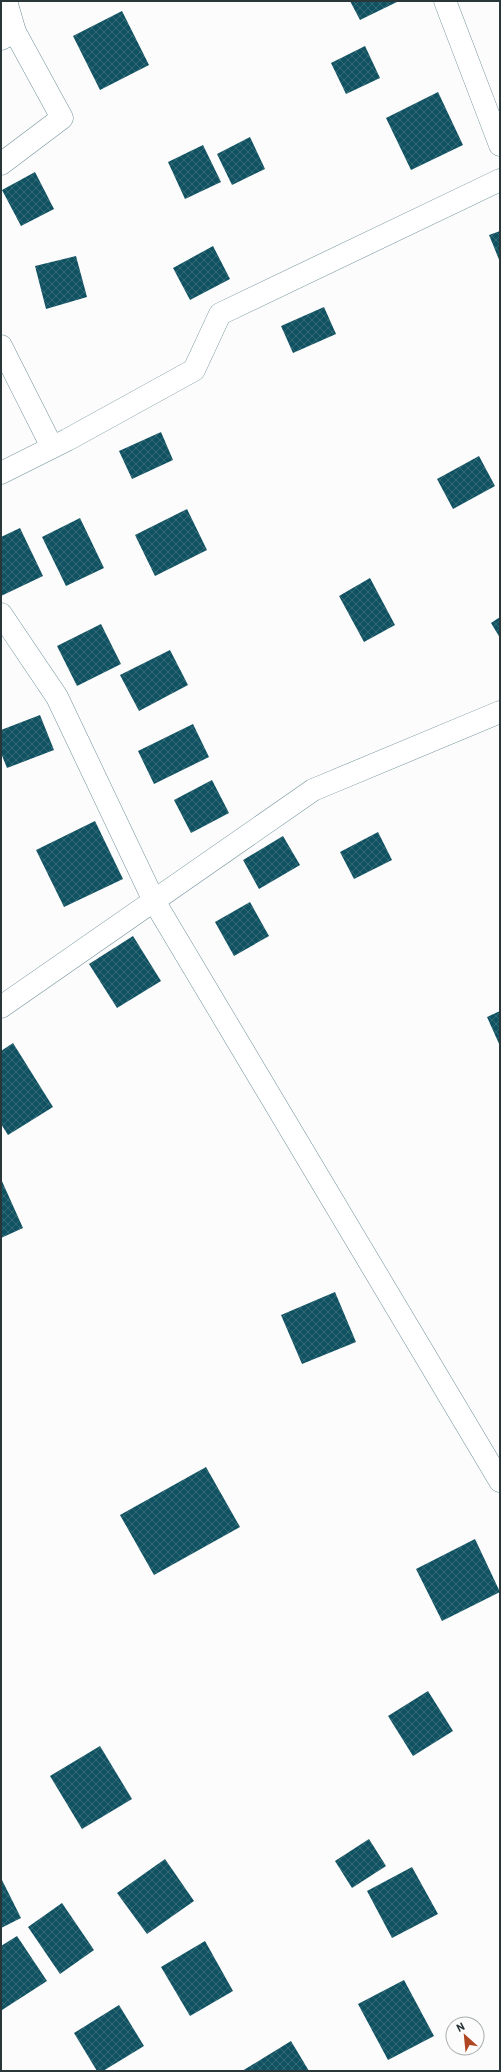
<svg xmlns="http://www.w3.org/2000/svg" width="501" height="2072" viewBox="0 0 501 2072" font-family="Barlow,sans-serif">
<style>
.building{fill:url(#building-cross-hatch)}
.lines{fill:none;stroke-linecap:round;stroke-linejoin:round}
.street-casing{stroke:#73929c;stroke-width:23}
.street{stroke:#fff;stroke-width:22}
</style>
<defs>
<pattern id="building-cross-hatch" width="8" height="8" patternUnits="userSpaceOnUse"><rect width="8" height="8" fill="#115262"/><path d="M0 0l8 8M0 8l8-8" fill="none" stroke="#346976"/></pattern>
</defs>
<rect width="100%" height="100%" fill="#fcfcfc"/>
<g class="building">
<polygon points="350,1 399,1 360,20"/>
<polygon points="122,11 149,65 100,90 73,36"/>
<polygon points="365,46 380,78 346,94 331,63"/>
<polygon points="438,92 463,145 411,170 386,118"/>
<polygon points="250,137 265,169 232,185 217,154"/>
<polygon points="203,145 221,182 185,199 168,162"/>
<polygon points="35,172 54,209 21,226 2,190"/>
<polygon points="500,231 500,262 489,235"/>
<polygon points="213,246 230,279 190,300 173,268"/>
<polygon points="76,256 87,297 46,309 35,266"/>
<polygon points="324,307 336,334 293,353 281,326"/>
<polygon points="161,432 173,460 132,479 119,451"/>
<polygon points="479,456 495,486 453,509 437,479"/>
<polygon points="187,509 207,550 155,576 135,535"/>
<polygon points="80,518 104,568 66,586 42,537"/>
<polygon points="20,528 43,576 1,596 1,537"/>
<polygon points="370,578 395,625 364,642 339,596"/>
<polygon points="500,617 500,638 491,623"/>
<polygon points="101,624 121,664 77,686 57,646"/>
<polygon points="170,650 188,685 139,711 120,675"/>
<polygon points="40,715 54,750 7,768 1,753 1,730"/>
<polygon points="193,724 209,757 154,784 138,751"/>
<polygon points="212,780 229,813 191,833 174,800"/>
<polygon points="95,821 123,879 64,907 36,850"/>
<polygon points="378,832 392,860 354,879 340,852"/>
<polygon points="283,836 300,865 259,889 243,860"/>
<polygon points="250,902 269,936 234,956 215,922"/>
<polygon points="133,936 161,981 117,1008 89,964"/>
<polygon points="500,1011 500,1046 487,1017"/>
<polygon points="13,1043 53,1107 8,1135 1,1124 1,1051"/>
<polygon points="1,1179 23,1228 1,1238"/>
<polygon points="335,1292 356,1342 302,1364 281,1315"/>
<polygon points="206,1467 240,1527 154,1575 120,1515"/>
<polygon points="475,1539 500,1592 442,1621 416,1569"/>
<polygon points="428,1691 453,1731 413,1756 388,1716"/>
<polygon points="100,1746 132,1799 82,1829 50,1776"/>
<polygon points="369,1839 386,1866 352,1888 335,1861"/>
<polygon points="165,1859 194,1901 147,1934 117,1893"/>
<polygon points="412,1867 438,1914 392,1938 367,1891"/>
<polygon points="1,1878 21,1918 1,1928"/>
<polygon points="62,1903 94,1950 60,1974 28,1927"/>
<polygon points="17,1936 47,1981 2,2010 1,1946"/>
<polygon points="205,1941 233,1991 190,2016 161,1967"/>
<polygon points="404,1980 434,2036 388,2060 358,2004"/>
<polygon points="119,2005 144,2046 103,2071 97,2071 74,2033"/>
<polygon points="291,2041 309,2071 242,2071"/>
</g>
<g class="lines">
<defs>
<g id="street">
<polyline points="445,1 500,145"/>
<polyline points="1,39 15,32 6,1"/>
<polyline points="1,164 62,118 15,32"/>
<polyline points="1,346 52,447"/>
<polyline points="1,473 67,440 194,370 220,314 500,180"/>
<polyline points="1,614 57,697 154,901 500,1481"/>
<polyline points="1,1007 313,790 500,712"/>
</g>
</defs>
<use href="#street" class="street-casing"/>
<use href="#street" class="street"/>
</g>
<rect width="501" height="2072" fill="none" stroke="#29363a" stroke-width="4"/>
<g transform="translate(465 2036) rotate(333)"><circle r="19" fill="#fcfcfc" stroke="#a8adae"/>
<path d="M0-3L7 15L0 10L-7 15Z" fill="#ae4722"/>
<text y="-6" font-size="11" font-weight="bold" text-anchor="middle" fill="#29363a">N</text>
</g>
</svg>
